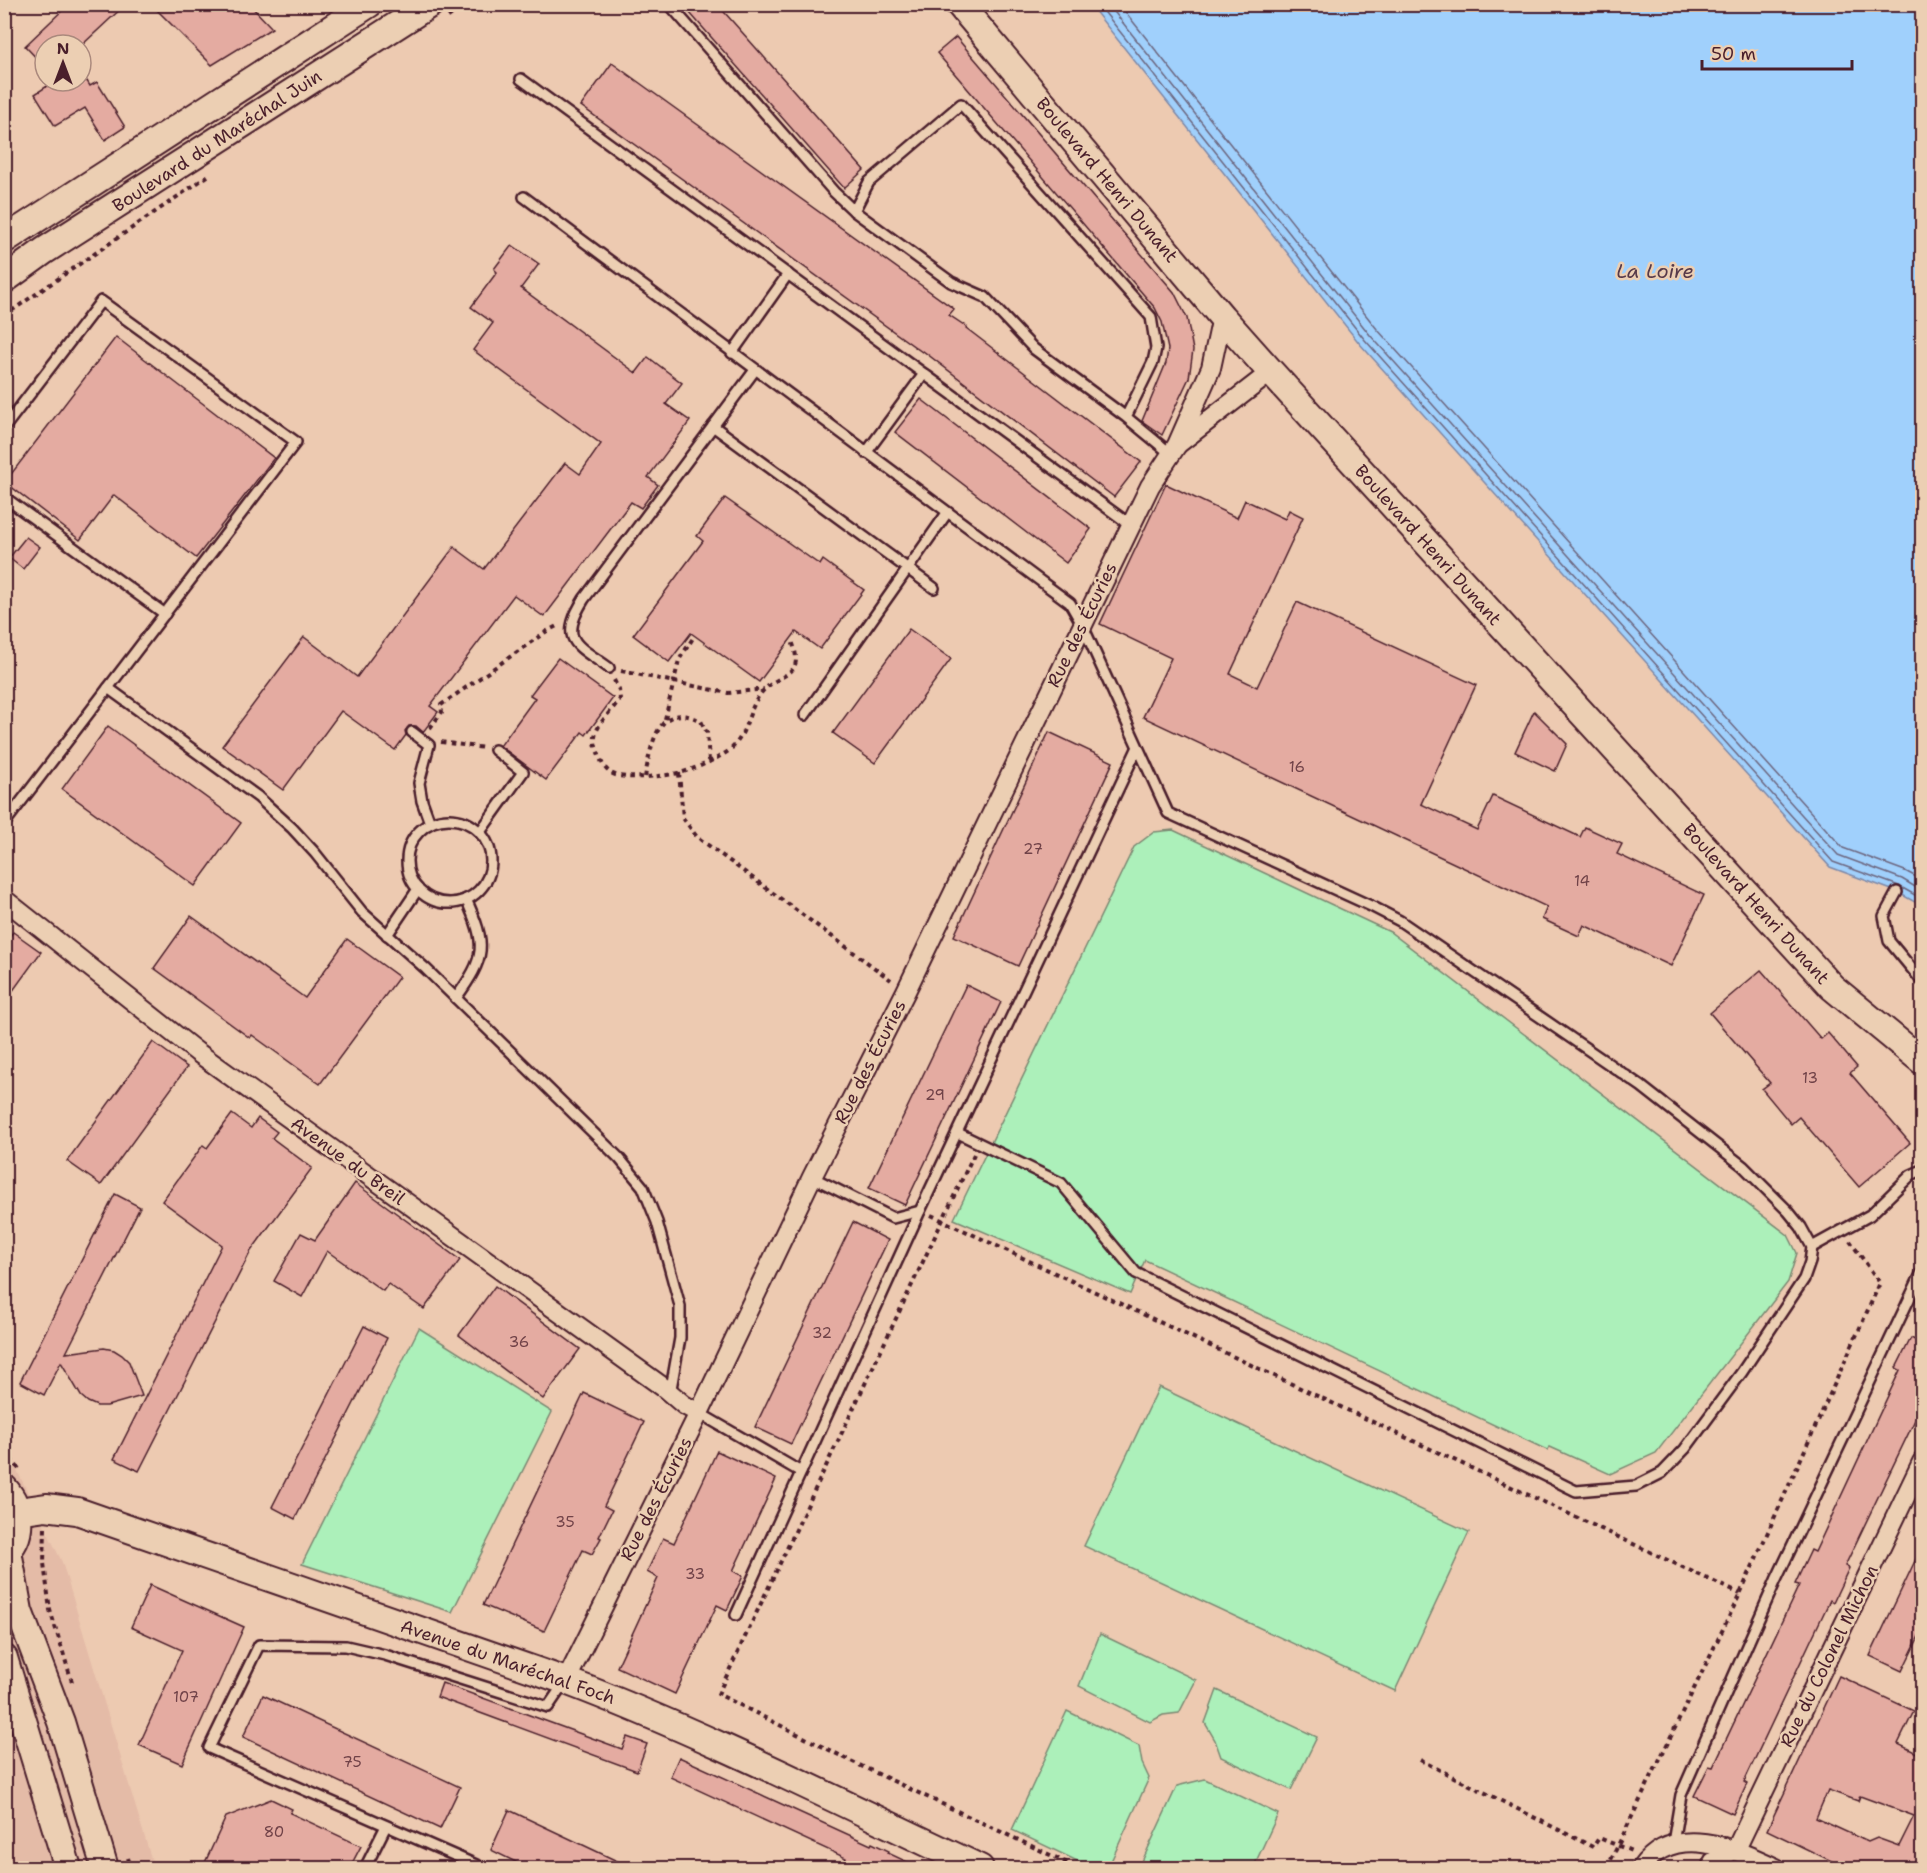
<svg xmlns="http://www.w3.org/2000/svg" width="1927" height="1873" viewBox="0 0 1927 1873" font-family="'Shantell Sans',sans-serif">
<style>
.built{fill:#e4bba7}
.green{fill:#acf0ba;stroke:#7b8872;stroke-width:1.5}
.water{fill:#a0d0fc;stroke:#7e89a8;stroke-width:1.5}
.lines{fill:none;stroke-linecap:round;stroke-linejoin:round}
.shore{stroke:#6c667f;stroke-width:1.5}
.building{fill:#e4aba1;stroke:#4a1f2b;stroke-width:1.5;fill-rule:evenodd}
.lane-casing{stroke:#4a1f2b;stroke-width:14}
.street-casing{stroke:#4a1f2b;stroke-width:22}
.secondary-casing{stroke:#4a1f2b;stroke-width:30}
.path{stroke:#4a1f2b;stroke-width:4;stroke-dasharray:4.5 4.5;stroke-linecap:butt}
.lane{stroke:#eccfb3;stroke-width:9}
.street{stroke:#eccfb3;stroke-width:18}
.secondary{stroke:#eccfb3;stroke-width:26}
.labels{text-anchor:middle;stroke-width:5;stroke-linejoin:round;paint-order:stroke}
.number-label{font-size:15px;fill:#704248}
.street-label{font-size:18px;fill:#4a1f2b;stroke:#eccfb3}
.water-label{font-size:20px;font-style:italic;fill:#573a4a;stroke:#eccfb3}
</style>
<rect width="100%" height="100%" fill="#edcab1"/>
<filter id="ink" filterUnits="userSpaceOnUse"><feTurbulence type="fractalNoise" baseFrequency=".0167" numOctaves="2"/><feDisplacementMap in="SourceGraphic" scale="12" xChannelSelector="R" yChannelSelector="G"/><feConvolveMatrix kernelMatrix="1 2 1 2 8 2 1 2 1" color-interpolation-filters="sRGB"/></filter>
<g filter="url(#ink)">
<polygon class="built" points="4,1420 11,1440 7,1450 62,1562 154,1868 5,1868"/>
<g class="green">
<polygon points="1173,830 1390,932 1788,1235 1797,1253 1788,1282 1656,1453 1610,1474 1550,1447 1547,1450 1145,1260 1130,1294 954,1219 1134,847 1154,832"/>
<polygon points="419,1328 552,1412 452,1612 302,1564"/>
<polygon points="1159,1387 1469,1532 1395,1691 1084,1546"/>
<polygon points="1100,1634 1196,1680 1179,1713 1163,1715 1150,1722 1079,1686"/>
<polygon points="1217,1690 1317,1737 1291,1790 1221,1757 1215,1740 1205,1723"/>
<polygon points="1067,1711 1139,1746 1142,1763 1149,1778 1108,1868 1092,1868 1012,1830"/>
<polygon points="1205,1779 1278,1814 1253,1868 1139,1868 1177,1786"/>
</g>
<polygon class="water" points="1090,5 1922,5 1922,906 1897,892 1830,867 1360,344"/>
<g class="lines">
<g class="shore">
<polyline points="1098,4 1365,340 1833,862 1899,886 1922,899"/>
<polyline points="1108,4 1370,335 1838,855 1902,879 1922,891"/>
<polyline points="1119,4 1377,329 1843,848 1905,871 1922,880"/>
</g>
</g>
<g class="building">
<polygon points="69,4 126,4 82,45 45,45 45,67 25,46"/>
<polygon points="151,4 249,4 272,28 212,65"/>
<polygon points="682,4 717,4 864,170 844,188"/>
<polygon points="956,37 1174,292 1187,318 1193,350 1189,378 1162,435 1142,421 1166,363 1168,349 1162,322 1155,308 937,53"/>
<polygon points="612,63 954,309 949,315 967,327 966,328 1141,462 1114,497 923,351 922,352 581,106"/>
<polygon points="55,81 87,81 90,86 97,82 125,127 105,140 85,108 55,126 35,94"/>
<polygon points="512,245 539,264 521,288 636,373 648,357 682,383 666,404 690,421 648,477 658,485 641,508 631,502 544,617 514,595 430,706 438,712 423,732 416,726 409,726 405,731 406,735 395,750 341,711 283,790 222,746 304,637 357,677 454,547 484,569 565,463 580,474 601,444 473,350 493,323 471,307 497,272 494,269"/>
<polygon points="116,337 274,458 196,558 114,495 80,540 5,482"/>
<polygon points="921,399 1091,529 1066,563 895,432"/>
<polygon points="1166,484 1237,518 1245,500 1285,519 1289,510 1303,517 1230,674 1257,687 1297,602 1476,685 1421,804 1477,830 1493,796 1580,837 1585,827 1622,844 1617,854 1704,895 1671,966 1584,925 1579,936 1542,919 1547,907 1143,717 1171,658 1100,624"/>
<polygon points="725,498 820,565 823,560 864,590 820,649 796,632 759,682 691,633 669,662 633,635 703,541 697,536"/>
<polygon points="26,537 40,547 23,569 9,558"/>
<polygon points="909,629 951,659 875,763 833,733"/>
<polygon points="558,658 613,698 586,735 582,732 546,780 500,746 535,698 530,695"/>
<polygon points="1534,711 1567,744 1555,771 1515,752"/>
<polygon points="108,726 241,823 195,886 62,789"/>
<polygon points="1049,732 1113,762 1018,966 954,936"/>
<polygon points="191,916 305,998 347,939 399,977 320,1084 252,1035 250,1038 154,968"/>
<polygon points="13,932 41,952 4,1003 4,944"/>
<polygon points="1761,970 1821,1039 1828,1033 1857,1067 1850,1073 1910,1143 1859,1187 1799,1117 1791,1124 1762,1089 1770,1083 1710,1013"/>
<polygon points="966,985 1001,1002 905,1205 869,1188"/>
<polygon points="153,1042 187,1067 101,1185 67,1161"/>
<polygon points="232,1114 251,1128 258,1118 277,1132 272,1138 312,1168 251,1251 139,1471 114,1459 222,1245 162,1201 203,1145 207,1148"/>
<polygon points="355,1183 460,1260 424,1309 388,1284 383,1291 327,1251 302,1297 274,1281 301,1233 315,1240"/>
<polygon points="115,1194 140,1207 66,1353 104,1348 114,1350 122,1355 129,1362 142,1396 107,1406 97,1406 88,1402 81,1396 61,1362 44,1395 20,1382"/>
<polygon points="853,1222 888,1240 791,1444 755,1427"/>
<polygon points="495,1286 580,1349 543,1399 459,1335"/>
<polygon points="364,1326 387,1338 295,1519 272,1507"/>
<polygon points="1911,1338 1923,1344 1923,1403 1845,1566 1849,1568 1833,1602 1830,1600 1744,1782 1747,1784 1733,1814 1694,1796 1709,1766 1713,1767 1799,1585 1795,1584 1811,1550 1815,1552 1900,1370 1896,1368"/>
<polygon points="584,1393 644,1422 604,1506 612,1510 599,1537 601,1538 592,1554 583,1550 544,1631 483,1605"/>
<polygon points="717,1451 776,1479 733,1571 743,1576 727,1610 717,1605 675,1694 617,1667 658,1578 647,1572 663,1538 674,1543"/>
<polygon points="1923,1544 1923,1628 1902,1671 1870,1656"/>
<polygon points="150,1585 244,1627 182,1764 139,1745 182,1650 131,1627"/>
<path d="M1839,1676l75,35 -16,33 25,12v113h-75l-81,-39zM1828,1790l30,11 2,-5 54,20 -15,30 -22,-8 -9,4 -52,-24z"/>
<polygon points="442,1683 622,1749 627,1737 647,1744 637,1771 437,1697"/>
<polygon points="263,1695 460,1787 440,1829 243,1737"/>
<polygon points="679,1757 871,1845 872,1843 889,1851 888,1853 922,1869 841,1869 846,1858 670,1777"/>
<polygon points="271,1799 292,1809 290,1813 361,1846 349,1869 202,1869 226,1817"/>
<polygon points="509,1810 634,1869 530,1869 491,1850"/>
</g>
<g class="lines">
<defs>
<g id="lane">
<polyline points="669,4 834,192 854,211"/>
<polyline points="521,79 1132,526"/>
<polyline points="524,197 1070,603 1082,624 1168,813 1373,907 1400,921 1641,1086 1743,1166 1788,1211 1801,1227 1812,1247 1810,1262 1804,1279 1742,1372 1685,1449 1662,1473 1636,1486 1576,1491 1136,1273 1061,1183 958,1133"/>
<polyline points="732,353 788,274"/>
<polyline points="1126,417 1153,362 1156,348 1151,317 961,104 869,182 854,211 951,282 985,297 1034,349 1126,417 1171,454"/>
<polyline points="713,426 934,588"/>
<polyline points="4,428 101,301 296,442 4,824"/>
<polyline points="866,453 924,374"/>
<polyline points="4,497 165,614"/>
<path d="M609,668c-33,-24 -51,-27 -25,-69l171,-229"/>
<polyline points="108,688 258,797 292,828 315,853 362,912 426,969 468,1010 619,1158 643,1187 657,1222 680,1306 680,1338 670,1394"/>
<polyline points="805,715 947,513"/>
<polyline points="412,732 429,745 419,783 422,801 430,823"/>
<circle cx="449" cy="861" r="42"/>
<polyline points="480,832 523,772 495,750"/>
<polyline points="1897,892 1884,916 1889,941 1922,981"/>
<polyline points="387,935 418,889"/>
<path d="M456,998c30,-41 31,-53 10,-99"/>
<polyline points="812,1177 893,1218 920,1211"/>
<polyline points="1812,1247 1870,1215 1911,1175 1922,1170"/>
<polyline points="699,1413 801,1472"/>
<polyline points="736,1615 920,1211 1137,749"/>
<polyline points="1673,1843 1681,1795 1776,1580 1922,1272"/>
<polyline points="365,1868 386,1826"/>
<polyline points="483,1868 209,1748 259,1645 346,1646 385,1655 548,1707 565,1682"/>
</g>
<g id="street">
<polyline points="1178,444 1271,372"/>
<polyline points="4,899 197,1052 663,1387 684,1405 699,1413"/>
<polyline points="566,1681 699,1413 812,1177 906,991 1150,486 1177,445 1211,368 1222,317"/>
<polyline points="1736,1849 1922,1462"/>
<path d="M1641,1868c33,-47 94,-19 135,0"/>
<polyline points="1711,1868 1713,1862 1736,1849"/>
</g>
<g id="secondary">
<polyline points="959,4 1222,317 1271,372 1832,987 1922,1061"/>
<polyline points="4,240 369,4"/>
<polyline points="4,280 44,251 430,4"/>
<path d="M4,1488c17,19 21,48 0,66"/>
<path d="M18,1511l28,-4 31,4 489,170c142,54 277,123 414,187"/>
<polyline points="8,1551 19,1611 61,1722 105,1868"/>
<polyline points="4,1658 68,1868"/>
</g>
</defs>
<use href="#lane" class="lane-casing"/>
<use href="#street" class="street-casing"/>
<use href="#secondary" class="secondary-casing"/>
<g class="path">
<polyline points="4,7 7,4"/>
<polyline points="448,17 467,4"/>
<polyline points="4,316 209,175"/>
<polyline points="621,671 728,693 764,689"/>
<path d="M614,680l5,10 1,9c-8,12 -23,24 -25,38 -1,5 2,13 4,18 2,6 5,14 12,18 12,8 53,3 68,0 14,-3 42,-15 53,-25 16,-16 16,-40 30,-56 18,-21 44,-13 30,-51"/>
<polyline points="665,719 679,660 693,638"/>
<polyline points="430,728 442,712 441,705 547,631 559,625"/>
<polyline points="441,742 484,748"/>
<polyline points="679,773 683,818 697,837 891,980"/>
<path d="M645,777c6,-32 13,-78 56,-56l6,12 2,28"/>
<polyline points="974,1154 718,1694 857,1764 1078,1868"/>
<polyline points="931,1215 1740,1594"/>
<polyline points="4,1452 20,1470"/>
<polyline points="45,1528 44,1563 50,1610 73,1685"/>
<polyline points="1420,1760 1593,1847 1599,1838 1634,1852"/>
<polyline points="128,1858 131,1868"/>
<polyline points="1607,1868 1740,1594 1880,1283 1850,1241"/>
</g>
<use href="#lane" class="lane"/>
<use href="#street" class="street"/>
<use href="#secondary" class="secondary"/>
</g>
</g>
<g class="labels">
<g class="number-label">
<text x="1297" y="772">16</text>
<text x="1033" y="854">27</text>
<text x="1582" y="886">14</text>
<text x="1810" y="1083">13</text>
<text x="935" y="1100">29</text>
<text x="822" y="1338">32</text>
<text x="519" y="1347">36</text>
<text x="565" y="1527">35</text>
<text x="695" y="1579">33</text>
<text x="186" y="1702">107</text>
<text x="352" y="1767">75</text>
<text x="274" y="1837">80</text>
</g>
<g class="street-label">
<text transform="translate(217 141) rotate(-33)" y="6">Boulevard du Maréchal Juin</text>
<text transform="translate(1107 180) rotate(50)" y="6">Boulevard Henri Dunant</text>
<text transform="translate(1428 545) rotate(48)" y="6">Boulevard Henri Dunant</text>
<text transform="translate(1082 625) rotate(-64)" y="6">Rue des Écuries</text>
<text transform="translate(1756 904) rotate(48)" y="6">Boulevard Henri Dunant</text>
<text transform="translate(870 1062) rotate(-63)" y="6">Rue des Écuries</text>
<text transform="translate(348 1161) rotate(36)" y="6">Avenue du Breil</text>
<text transform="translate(656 1499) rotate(-63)" y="6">Rue des Écuries</text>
<text transform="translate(1829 1656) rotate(-64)" y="6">Rue du Colonel Michon</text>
<text transform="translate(508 1662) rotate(19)" y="6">Avenue du Maréchal Foch</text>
</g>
<g class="water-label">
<text x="1655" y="278">La Loire</text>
</g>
</g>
<rect width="1927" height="1873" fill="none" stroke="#eccfb3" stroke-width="24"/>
<rect x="12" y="12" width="1903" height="1849" fill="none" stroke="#4a1f2b" stroke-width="2" filter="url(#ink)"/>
<g transform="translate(63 63)"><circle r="28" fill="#eccfb3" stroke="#ab897d" stroke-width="1.5"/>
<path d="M0-4.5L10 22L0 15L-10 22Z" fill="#4a1f2b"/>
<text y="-9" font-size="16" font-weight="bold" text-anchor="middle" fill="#4a1f2b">N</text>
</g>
<path d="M1702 60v9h150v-9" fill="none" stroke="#4a1f2b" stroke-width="3"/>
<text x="1711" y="60" font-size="18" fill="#4a1f2b" stroke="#eccfb3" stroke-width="4.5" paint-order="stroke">50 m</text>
</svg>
